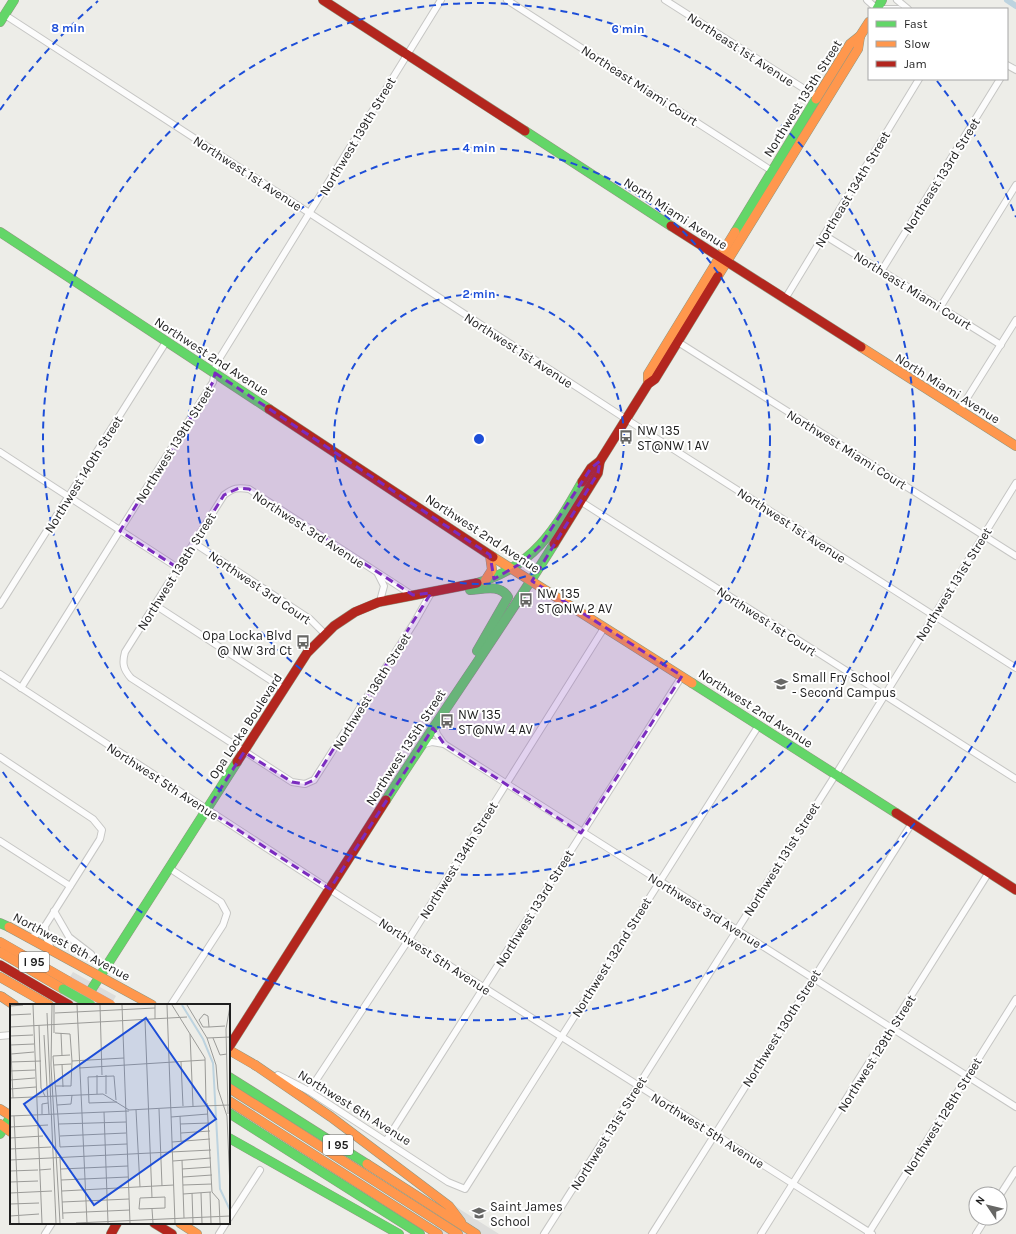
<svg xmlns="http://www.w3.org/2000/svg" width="1016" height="1234" viewBox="0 0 1016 1234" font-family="Karla,sans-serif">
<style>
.pier{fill:#dddddb}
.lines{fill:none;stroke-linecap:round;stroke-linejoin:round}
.canal{stroke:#bdd3df;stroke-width:6}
.street-casing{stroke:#c6c6c4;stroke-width:8}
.fast-casing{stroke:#919780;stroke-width:10}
.slow-casing{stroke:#919780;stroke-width:10}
.jam-casing{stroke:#919780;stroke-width:10}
.street{stroke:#fcfcfc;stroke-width:6}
.fast{stroke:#63d668;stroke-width:9}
.slow{stroke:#ff974d;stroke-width:9}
.jam{stroke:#b3261e;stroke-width:9}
.fast-bridge-casing{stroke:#c1a1a5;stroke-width:10;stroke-linecap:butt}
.slow-bridge-casing{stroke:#c1a1a5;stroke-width:10;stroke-linecap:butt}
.fast-bridge{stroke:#63d668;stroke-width:9}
.slow-bridge{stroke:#ff974d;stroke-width:9}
.marked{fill:#7b2cbf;fill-opacity:0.2;stroke:#7b2cbf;stroke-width:3;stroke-dasharray:8 5;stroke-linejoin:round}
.ring{fill:none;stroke:#1d4ed8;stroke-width:2;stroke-dasharray:7 5}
.labels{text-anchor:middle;stroke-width:4;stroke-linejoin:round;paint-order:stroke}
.shield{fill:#fff;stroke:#626262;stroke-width:1}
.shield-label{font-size:12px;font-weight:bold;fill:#1f1f1f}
.street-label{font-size:13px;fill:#1f1f1f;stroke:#fff}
.poi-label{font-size:13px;fill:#1f1f1f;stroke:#fff;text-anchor:start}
.inset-river{fill:none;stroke:#bdd3df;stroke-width:2}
.inset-road{fill:none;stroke:#9b9b98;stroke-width:1}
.view{fill:#1d4ed8;fill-opacity:0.15;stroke:#1d4ed8;stroke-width:2}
.inset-edge{fill:none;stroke:#1f1f1f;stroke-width:2}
.centre{fill:#1d4ed8;stroke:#fff;stroke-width:2}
.ring-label{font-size:12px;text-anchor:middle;font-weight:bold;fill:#1d4ed8;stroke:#fff;stroke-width:4;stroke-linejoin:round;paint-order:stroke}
</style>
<rect width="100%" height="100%" fill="#edede8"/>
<g class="pier">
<polygon points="73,972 116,996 111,1005 53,1005"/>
<polygon points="450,1202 461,1210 499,1234 430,1234"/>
</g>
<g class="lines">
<polyline class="canal" points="1007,0 1016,6"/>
<defs>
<g id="street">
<polyline points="507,0 772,171"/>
<polyline points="665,0 817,97"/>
<polyline points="867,0 877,9 898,9"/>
<polyline points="897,0 908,9"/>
<polyline points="5,15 626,419 1016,668"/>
<polyline points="1007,65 1016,70"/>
<polyline points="824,235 1001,345"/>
<polyline points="882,270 1000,79"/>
<polyline points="785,299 919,79"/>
<polyline points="941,306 1016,185"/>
<polyline points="678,342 1016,556"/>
<polyline points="959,411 1016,320"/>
<polyline points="0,452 178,568"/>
<polyline points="580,501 1016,779"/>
<polyline points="194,543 310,619 324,633"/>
<polyline points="378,574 384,586 380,601"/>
<path d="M412,595l-163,-106c-11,-2 -16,-1 -25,6l-99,157c-3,11 -2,17 6,26l161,104 13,2 9,-4 100,-157 17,-30"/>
<polyline points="0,605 166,342"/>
<polyline points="155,605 284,689"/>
<polyline points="0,674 343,898 872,1234"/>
<polyline points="21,688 213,382 216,364 441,0"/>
<polyline points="434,725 437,734 444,744 1016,1107"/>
<polyline points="421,745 432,742 444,744"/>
<polyline points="0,757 93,819 102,830 100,839 45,926 36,935 28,938"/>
<polyline points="0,841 70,886"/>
<polyline points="169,868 221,902 227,913 223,925 171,1005"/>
<polyline points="54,911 69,937 91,954"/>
<polyline points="45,926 46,937 51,949"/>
<polyline points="0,1036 11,1035"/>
<polyline points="278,1075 309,1091 448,1182 465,1189 759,725"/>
<polyline points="309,1091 409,939 604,628"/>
<polyline points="386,1141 682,676"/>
<polyline points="1000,1195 1016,1170"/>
<polyline points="229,1218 260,1170"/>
<polyline points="45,1234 52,1223"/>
<polyline points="219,1234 226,1223"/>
<polyline points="544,1234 836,774 1016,483"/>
<polyline points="652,1234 912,823"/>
<polyline points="761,1234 989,872"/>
<polyline points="868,1234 1016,999"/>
<polyline points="976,1234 986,1218"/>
</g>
<g id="fast">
<polyline points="877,9 882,0"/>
<polyline points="0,22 14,0"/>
<polyline points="525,131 671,226"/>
<polyline points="0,232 269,409"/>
<polyline points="735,232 816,99"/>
<path d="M477,583c56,-16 78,-53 105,-101"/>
<path d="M470,590c14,-1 30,-6 38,7l-31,54"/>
<polyline points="692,683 896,813"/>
<path d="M386,800c55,-86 114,-169 168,-256"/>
<polyline points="0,923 9,927"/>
<polyline points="86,998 237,762"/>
<polyline points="229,1077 367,1164"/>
<polyline points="229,1113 420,1234"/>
<polyline points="0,1134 11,1116"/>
<polyline points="229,1138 399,1234"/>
</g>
<g id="slow">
<polyline points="816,99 850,44 860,36 869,22"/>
<polyline points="718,276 858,49 860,36"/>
<polyline points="861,347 1016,446"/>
<polyline points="648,384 648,374 735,232"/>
<polyline points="493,557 692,683"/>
<polyline points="485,581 492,570 490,555"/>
<polyline points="9,927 152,1005"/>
<polyline points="0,942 68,981"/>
<polyline points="0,952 63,989"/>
<polyline points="0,977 49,1005"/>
<polyline points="0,996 2,997"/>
<polyline points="2,997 14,1005"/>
<polyline points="229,1050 255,1065"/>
<polyline points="255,1065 331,1117 449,1206 461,1222"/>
<polyline points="229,1088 458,1234"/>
<polyline points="229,1101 438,1234"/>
<polyline points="0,1109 11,1116"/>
<polyline points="0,1124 11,1132"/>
<polyline points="367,1164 476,1234"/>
<polyline points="180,1223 197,1234"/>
</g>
<g id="jam">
<polyline points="323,0 525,131"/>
<polyline points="671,226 861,347"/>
<polyline points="269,409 493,557"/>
<polyline points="582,482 591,468 600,461 648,384 655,379 718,276"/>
<polyline points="554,544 598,473 600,461"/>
<polyline points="237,762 307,653 334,626 355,612 379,602 477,583"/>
<polyline points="896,813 1016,890"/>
<polyline points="0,965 69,1005"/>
<polyline points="229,1047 386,800"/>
<polyline points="154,1223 172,1234"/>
<polyline points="111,1234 117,1223"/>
</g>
</defs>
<use href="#street" class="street-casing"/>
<use href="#fast" class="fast-casing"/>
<use href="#slow" class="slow-casing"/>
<use href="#jam" class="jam-casing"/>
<use href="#street" class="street"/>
<use href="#fast" class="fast"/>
<use href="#slow" class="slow"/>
<use href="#jam" class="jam"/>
<defs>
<polyline id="fast-bridge" points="63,989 91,1005"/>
<polyline id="slow-bridge" points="68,981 111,1005"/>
</defs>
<use href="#fast-bridge" class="fast-bridge-casing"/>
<use href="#slow-bridge" class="slow-bridge-casing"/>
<use href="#fast-bridge" class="fast-bridge"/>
<use href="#slow-bridge" class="slow-bridge"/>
</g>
<path class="marked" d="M215,373l275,182 4,24 29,-17 17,-16 51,-78 9,-7 -2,12 -66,108 150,95 -101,157 -137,-89 -11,-16 -103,161 -123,-79 37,-58 48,30 13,2 9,-4 117,-187 -18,2 -164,-106 -10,-1 -15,7 -46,73 -58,-37 93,-149z"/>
<g class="ring">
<circle cx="479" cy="439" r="145"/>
<circle cx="479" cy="439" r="291"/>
<circle cx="479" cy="439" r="436"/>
<path d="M1016 661A581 581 0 0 1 0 768M0 110A581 581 0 0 1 98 1M937 81A581 581 0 0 1 1016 217"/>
</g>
<defs>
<symbol id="bus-bare" viewBox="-9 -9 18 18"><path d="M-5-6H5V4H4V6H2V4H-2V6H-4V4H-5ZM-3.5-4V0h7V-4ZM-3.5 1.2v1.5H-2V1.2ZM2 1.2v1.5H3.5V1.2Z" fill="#676765" stroke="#fff" stroke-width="2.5" paint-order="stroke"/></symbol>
<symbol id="school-bare" viewBox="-9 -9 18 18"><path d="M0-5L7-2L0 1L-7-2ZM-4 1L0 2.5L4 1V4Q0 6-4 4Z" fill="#676765" stroke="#fff" stroke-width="2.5" paint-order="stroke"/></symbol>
</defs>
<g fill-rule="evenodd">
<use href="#bus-bare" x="616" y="427" width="20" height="20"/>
<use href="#bus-bare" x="516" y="590" width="20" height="20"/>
<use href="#bus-bare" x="293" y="632" width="20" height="20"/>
<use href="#school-bare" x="771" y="674" width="20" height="20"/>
<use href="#bus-bare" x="437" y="711" width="20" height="20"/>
<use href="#school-bare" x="469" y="1203" width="20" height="20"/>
</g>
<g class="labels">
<g class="shield">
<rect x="19" y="952" width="30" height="20" rx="3"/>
<rect x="323" y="1135" width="30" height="20" rx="3"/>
</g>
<g class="shield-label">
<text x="34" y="966">I 95</text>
<text x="338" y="1149">I 95</text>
</g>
<g class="street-label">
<text transform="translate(741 49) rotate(33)" y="5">Northeast 1st Avenue</text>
<text transform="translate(640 85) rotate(33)" y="5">Northeast Miami Court</text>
<text transform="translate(802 98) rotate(-58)" y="5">Northwest 135th Street</text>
<text transform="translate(357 136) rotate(-59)" y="5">Northwest 139th Street</text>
<text transform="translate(248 173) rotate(33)" y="5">Northwest 1st Avenue</text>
<text transform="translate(941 175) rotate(-58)" y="5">Northeast 133rd Street</text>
<text transform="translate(852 189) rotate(-59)" y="5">Northeast 134th Street</text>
<text transform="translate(676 213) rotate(33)" y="5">North Miami Avenue</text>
<text transform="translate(913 290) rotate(32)" y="5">Northeast Miami Court</text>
<text transform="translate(519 350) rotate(33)" y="5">Northwest 1st Avenue</text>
<text transform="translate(212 356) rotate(33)" y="5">Northwest 2nd Avenue</text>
<text transform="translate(948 388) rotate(32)" y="5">North Miami Avenue</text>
<text transform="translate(174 444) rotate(-58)" y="5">Northwest 139th Street</text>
<text transform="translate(847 449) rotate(32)" y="5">Northwest Miami Court</text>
<text transform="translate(83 474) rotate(-58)" y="5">Northwest 140th Street</text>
<text transform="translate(792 525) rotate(33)" y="5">Northwest 1st Avenue</text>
<text transform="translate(309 529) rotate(33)" y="5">Northwest 3rd Avenue</text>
<text transform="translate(483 533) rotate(33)" y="5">Northwest 2nd Avenue</text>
<text transform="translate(176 571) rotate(-58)" y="5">Northwest 138th Street</text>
<text transform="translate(953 584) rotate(-58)" y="5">Northwest 131st Street</text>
<text transform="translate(260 587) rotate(34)" y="5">Northwest 3rd Court</text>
<text transform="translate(767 621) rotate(33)" y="5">Northwest 1st Court</text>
<text transform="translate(371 691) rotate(-58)" y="5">Northwest 136th Street</text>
<text transform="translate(756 708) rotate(33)" y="5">Northwest 2nd Avenue</text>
<text transform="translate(245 726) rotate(-57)" y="5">Opa Locka Boulevard</text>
<text transform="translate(405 747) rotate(-57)" y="5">Northwest 135th Street</text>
<text transform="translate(163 781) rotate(33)" y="5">Northwest 5th Avenue</text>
<text transform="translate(781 859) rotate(-58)" y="5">Northwest 131st Street</text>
<text transform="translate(458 860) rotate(-58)" y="5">Northwest 134th Street</text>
<text transform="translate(534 908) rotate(-58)" y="5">Northwest 133rd Street</text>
<text transform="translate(705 910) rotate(32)" y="5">Northwest 3rd Avenue</text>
<text transform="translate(72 946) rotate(28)" y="5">Northwest 6th Avenue</text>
<text transform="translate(435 956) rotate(33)" y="5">Northwest 5th Avenue</text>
<text transform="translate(611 957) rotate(-58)" y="5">Northwest 132nd Street</text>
<text transform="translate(781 1028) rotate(-58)" y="5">Northwest 130th Street</text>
<text transform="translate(876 1053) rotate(-58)" y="5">Northwest 129th Street</text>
<text transform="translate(355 1107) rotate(32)" y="5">Northwest 6th Avenue</text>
<text transform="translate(942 1116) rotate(-58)" y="5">Northwest 128th Street</text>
<text transform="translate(708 1130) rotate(32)" y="5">Northwest 5th Avenue</text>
<text transform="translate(608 1133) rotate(-58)" y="5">Northwest 131st Street</text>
</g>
<g class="poi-label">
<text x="637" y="435">NW 135<tspan x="637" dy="15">ST@NW 1 AV</tspan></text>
<text x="537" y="598">NW 135<tspan x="537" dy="15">ST@NW 2 AV</tspan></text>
<text x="292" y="640" text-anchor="end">Opa Locka Blvd<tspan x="292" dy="15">@ NW 3rd Ct</tspan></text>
<text x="792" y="682">Small Fry School<tspan x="792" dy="15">- Second Campus</tspan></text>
<text x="458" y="719">NW 135<tspan x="458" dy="15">ST@NW 4 AV</tspan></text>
<text x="490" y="1211">Saint James<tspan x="490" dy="15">School</tspan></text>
</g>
</g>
<g transform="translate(10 1004)">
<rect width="220" height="220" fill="#edede8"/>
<path class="inset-river" d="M172,1l21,34 10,24 7,126 10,21"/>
<path class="inset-road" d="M23,1l9,218M42,1l-1,60 9,158M67,1l10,218M90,1l2,70M112,1l8,218M145,1v14M157,1l8,218M162,1l33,53 1,45M177,1l20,33 9,27 2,24 9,27 3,72M0,2l13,-1M37,9l9,210M45,9l100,-5M0,11l21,-1M135,16l7,178M29,21l2,63 4,8M0,23l177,-10M0,23l3,71M199,23l-1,-11 -4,-2 -5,6 4,7h6l16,-1M44,29v-28M45,29l15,1 2,27 -1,25h-15M51,29l1,23M180,30l3,72M34,31l3,52M0,32l23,-1M197,34l23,-1M203,34l7,17 7,-1M0,41l24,-1M1,50l23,-2M43,52l2,27M43,52l17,-1M62,57l52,-3M0,58l31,-1M171,58l2,44M52,60l1,23M44,61l17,-1M69,64l126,-8M0,67l25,-1M87,71v19M96,71v19M0,76l25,-2M45,79l3,34M37,83l2,27M0,85l26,-2M0,94l93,-4 26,16 73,-4M106,96l-2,-24 -26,1 1,26 28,-1M197,99l5,89 7,8 1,23M47,101l14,-1 1,-9M192,102l28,-1M149,105l3,77M126,106l4,77M94,108l4,111M32,110v-10l6,-1M218,110l-2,-85 4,-23M0,112l119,-5M4,112l5,107M170,112l1,25M48,113l2,30 67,-3M161,113l37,-3M49,120l67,-2M170,120l29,-1M0,123l38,-2M171,129l29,-2M50,132l66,-3M0,134l33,-2M162,138l38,-3M0,145l41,-2M50,154l3,61M0,156l201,-10M172,156l2,58M163,157l38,-3M51,165l67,-3M172,165l29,-2M29,166l12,-1M0,167l28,-1M173,173l29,-2M51,176l67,-3M0,178l28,-1M173,181l29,-1M52,187l112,-6M200,188l1,31M0,189l42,-2M182,189l1,30M191,189l1,30M173,190l28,-2M155,193v11l-26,1 1,-11zM52,198l67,-3M0,200l29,-1M142,205l1,14M53,209l67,-3M0,212l29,-2M66,219l154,-7"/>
<path class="view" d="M136,14l70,101 -122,86 -70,-101z"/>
<rect width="220" height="220" class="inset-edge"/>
</g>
<circle cx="479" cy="439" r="6" class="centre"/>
<g class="ring-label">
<text x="68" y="32">8 min</text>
<text x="628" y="33">6 min</text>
<text x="479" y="152">4 min</text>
<text x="479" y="298">2 min</text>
</g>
<rect x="868" y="8" width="140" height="72" fill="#ffffff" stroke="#a5a5a5"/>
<rect x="876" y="21" width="20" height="6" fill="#63d668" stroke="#a5a5a5"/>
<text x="904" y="28" font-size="12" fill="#1f1f1f">Fast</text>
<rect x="876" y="41" width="20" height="6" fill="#ff974d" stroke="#a5a5a5"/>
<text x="904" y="48" font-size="12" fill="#1f1f1f">Slow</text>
<rect x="876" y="61" width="20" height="6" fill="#b3261e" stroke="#a5a5a5"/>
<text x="904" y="68" font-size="12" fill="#1f1f1f">Jam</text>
<g transform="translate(988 1206) rotate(305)"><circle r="19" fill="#ffffff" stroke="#a5a5a5"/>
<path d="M0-3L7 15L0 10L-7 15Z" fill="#676765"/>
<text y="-6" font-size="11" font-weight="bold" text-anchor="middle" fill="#1f1f1f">N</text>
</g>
</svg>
